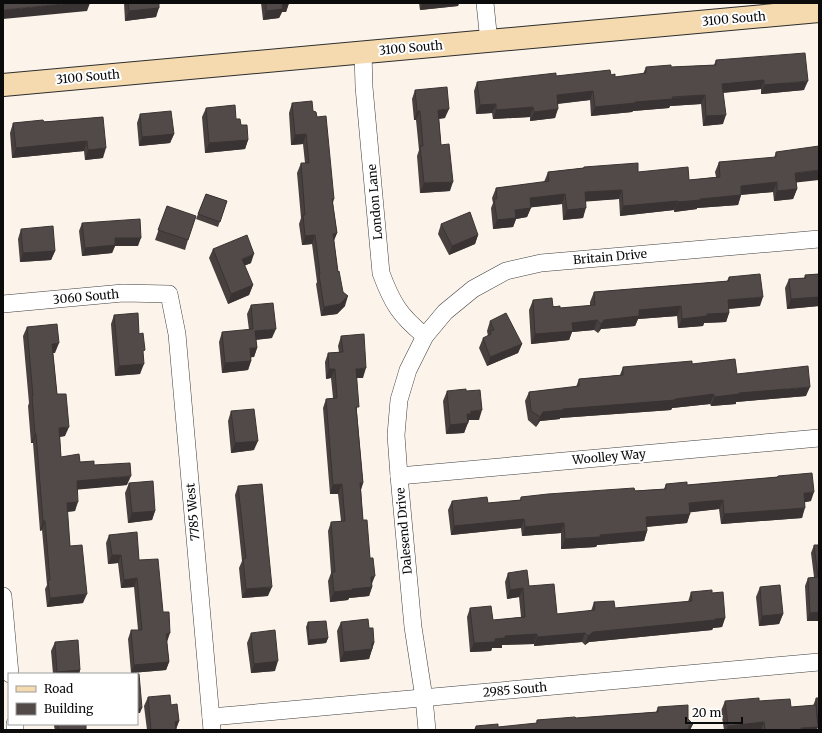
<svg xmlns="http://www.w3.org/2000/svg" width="822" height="733" viewBox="0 0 822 733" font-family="Merriweather,serif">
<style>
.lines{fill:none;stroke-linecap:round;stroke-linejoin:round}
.street-casing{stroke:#3e3e3e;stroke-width:18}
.secondary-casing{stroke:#2d2d2d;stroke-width:24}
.street{stroke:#fff;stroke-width:17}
.secondary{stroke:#f4daae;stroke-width:22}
.wall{fill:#47403f}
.shaded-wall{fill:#393433}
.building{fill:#524a49;stroke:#393433}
.labels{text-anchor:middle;stroke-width:4;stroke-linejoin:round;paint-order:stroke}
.street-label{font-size:12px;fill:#0b0b0b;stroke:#fff}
</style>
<rect width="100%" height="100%" fill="#fcf4eb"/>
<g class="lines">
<defs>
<g id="street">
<polyline points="485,3 489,42"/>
<path d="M363,52l1,35 17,186c11,30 19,43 44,63"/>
<polyline points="3,304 123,293 169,294 177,334 212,730"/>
<polyline points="399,476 819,438"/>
<polyline points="3,596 10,674"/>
<polyline points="211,717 819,662"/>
<polyline points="15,724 15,730"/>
<polyline points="427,730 424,698 413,627 399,476 396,435 399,400 408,370 425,336 445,312 473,289 506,271 541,263 819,239"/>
</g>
<polyline id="secondary" points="3,85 819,11"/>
</defs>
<use href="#street" class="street-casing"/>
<use href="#secondary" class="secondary-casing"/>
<use href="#street" class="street"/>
<use href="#secondary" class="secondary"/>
</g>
<g class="wall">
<polygon points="124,3 159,3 156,17 125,21"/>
<polygon points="261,3 289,3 286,12 282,12 279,18 263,20"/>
<polygon points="419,3 459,3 458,6 420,10"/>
<polygon points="716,60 804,90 761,94 761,89 723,93 723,124 703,126 701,104 670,106 669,108 633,111 632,112 591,116 590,100 558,104 555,118 530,121 530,117 493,119 492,113 476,114 474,91 477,82 556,76 611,75 615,77 643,74 646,67 671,67 714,65"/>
<polygon points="415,90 445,118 439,119 441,145 450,191 420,193 417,156 419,150 416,120 414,120 412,99"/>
<polygon points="292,103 313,111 317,117 334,199 333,203 337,233 334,240 338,272 345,306 337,314 321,316 316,284 317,282 312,244 302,245 299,224 301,218 297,173 301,163 305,163 303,144 291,145 289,113"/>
<polygon points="206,108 236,119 241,125 248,140 245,149 205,153 202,117"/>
<polygon points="140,114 174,134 170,143 139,146 137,123"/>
<polygon points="103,117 103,158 85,160 84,151 12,158 10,133 13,123 56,121"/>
<polygon points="776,152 796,182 797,189 793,199 774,201 773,192 741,195 738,205 697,208 697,209 674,212 674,210 620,216 619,199 586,201 583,218 563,220 562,204 531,207 527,217 516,219 513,227 493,229 491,208 493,203 492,198 496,188 544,182 548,172 583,168 584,167 638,172 689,180 716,177 715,172 719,162 774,158"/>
<polygon points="206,194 227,201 218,227 196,219"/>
<polygon points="167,206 188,240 185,250 155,240"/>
<polygon points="82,223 138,246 115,246 112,253 82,256 79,231"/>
<polygon points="441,224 478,235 475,244 449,255 438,234"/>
<polygon points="21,229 55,251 51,260 20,262 18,239"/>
<polygon points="213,249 251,263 244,266 253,285 249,295 228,304 209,258"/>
<polygon points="819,272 819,306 787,309 785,288 789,279 804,278 805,275 818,274"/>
<polygon points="729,277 760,306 729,309 729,313 726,322 704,323 703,326 678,328 677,316 638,319 635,326 601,329 598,333 594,330 572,332 569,340 531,344 529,310 533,300 560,308 590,306 590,302 594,292 727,281"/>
<polygon points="251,305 272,338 256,340 257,348 254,357 251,357 251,361 248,370 222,373 219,342 222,332 249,330 247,314"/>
<polygon points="114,315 139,334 143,355 140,374 115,376 111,324"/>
<polygon points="490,321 522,344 518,353 487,366 479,348 483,338 488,336 487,331"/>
<polygon points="27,327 55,353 53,353 57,394 65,436 60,437 61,457 80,462 94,465 127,485 78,489 75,511 67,512 70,546 83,603 47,607 45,589 47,585 42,530 40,531 33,443 31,443 28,406 29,403 23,336"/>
<polygon points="341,336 363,378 357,378 357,412 363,483 361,490 363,520 372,587 369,596 349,598 348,600 330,602 328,581 331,573 328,531 331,522 341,521 338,494 330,494 323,408 326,399 333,398 331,378 326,379 325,362 328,353 339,352 338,346"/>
<polygon points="692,364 737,374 806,396 736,402 736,404 711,406 710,404 672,408 671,410 560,418 560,419 540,421 536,427 528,420 525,401 529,392 576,387 579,379 620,375 623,367"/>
<polygon points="447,391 479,420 469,420 464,433 446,434 443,401"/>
<polygon points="231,411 254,450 231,453 228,421"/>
<polygon points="778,476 811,501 805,502 802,518 721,524 719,509 690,512 687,523 647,527 647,531 644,541 597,545 596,547 561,549 561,533 522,536 521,528 451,535 448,510 452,501 488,503 520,500 521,497 664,489 666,484 687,485 777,477"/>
<polygon points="129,483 155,511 152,520 128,523 125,493"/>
<polygon points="238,486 268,596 242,598 239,568 242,561 235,495"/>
<polygon points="109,535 139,560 163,612 167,642 169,662 166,670 131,673 128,639 131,630 138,630 134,587 121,588 118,563 108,564 106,543"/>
<polygon points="814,545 819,545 819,621 807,621 805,586 808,578 814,577 811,553"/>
<polygon points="508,573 529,586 557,614 591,611 594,602 615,608 688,602 691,592 712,593 725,618 722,627 713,628 712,630 589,642 585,645 582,642 534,646 534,644 502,645 502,648 492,648 491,651 470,652 467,617 470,608 493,620 521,617 519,597 507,599 505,582"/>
<polygon points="760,587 783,614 779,624 759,626 756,597"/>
<polygon points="308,622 328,638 326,643 308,645 306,627"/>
<polygon points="341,622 369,628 374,643 369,659 340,662 337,631"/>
<polygon points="251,633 275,671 251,673 247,643"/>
<polygon points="55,642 80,670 79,674 53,674 51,651"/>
<polygon points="148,697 171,705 179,721 176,730 147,730 144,706"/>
<polygon points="816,698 819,698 819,724 817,724 817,730 724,730 721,711 725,701 759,701 791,707 813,706"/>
<polygon points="658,707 688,719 693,724 690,730 474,730 476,726 498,727 536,724 537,720 576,718 656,712"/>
<polygon points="55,724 86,724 86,730 55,730 54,726"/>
</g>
<g class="shaded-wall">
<polygon points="73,3 90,3 87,11 3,19 3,10"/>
<polygon points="282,3 289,3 286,12 282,12 279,18 263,20 266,11"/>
<polygon points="422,3 459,3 458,6 420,10"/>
<polygon points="159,8 156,17 125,21 129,11"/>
<polygon points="764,80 761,89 719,93 722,84"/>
<polygon points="808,81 804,90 761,94 764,85"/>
<polygon points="593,91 590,100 554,104 557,95"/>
<polygon points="705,95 701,104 670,106 669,108 633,111 632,112 591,116 595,107 635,102"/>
<polygon points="496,104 492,113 476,114 480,105"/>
<polygon points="533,107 530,117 493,119 496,110"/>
<polygon points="449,109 445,118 435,119 438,110"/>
<polygon points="558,109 555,118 530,121 534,112"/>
<polygon points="417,111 420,111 416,120 414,120"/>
<polygon points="726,115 723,124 703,126 706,116"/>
<polygon points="174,134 170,143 139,146 142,137"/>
<polygon points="306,134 303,144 291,145 295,135"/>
<polygon points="248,140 245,149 205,153 209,143"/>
<polygon points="87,141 84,151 12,158 16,148"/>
<polygon points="106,148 103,158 85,160 88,150"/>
<polygon points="819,170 819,180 792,183 795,173"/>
<polygon points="453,182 450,191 420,193 424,183"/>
<polygon points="777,182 773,192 737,195 741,186"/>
<polygon points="797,189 793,199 774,201 777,191"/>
<polygon points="622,190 619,199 581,202 585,192"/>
<polygon points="565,194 562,204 526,208 530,198"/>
<polygon points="741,195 738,205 697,208 697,209 674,212 678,202 700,199"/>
<polygon points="678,201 674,210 620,216 623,206"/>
<polygon points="531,208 527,217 516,219 513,227 493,229 497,220 515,210"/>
<polygon points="586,208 583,218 563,220 567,210"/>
<polygon points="337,233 333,243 333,234"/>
<polygon points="315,235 312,244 302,245 305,236"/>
<polygon points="478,235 475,244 449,255 452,246"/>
<polygon points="115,238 141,238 138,246 115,246 112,253 82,256 85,248"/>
<polygon points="55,251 51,260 20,262 23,253"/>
<polygon points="254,254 251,263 238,268 242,259"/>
<polygon points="253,285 249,295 228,304 231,294"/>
<polygon points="348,296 345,306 337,314 321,316 324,307"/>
<polygon points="763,297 760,306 724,309 728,300"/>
<polygon points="819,297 819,306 787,309 791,299"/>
<polygon points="681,306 677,316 638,319 635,326 601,329 598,333 601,324 604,320 639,310"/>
<polygon points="729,313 726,322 704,323 703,326 678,328 682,319 707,314"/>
<polygon points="597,320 594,330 572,332 569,340 531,344 535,334 572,323"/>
<polygon points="276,329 272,338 252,340 255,331"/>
<polygon points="59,343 55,353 48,353 52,344"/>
<polygon points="522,344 518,353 487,366 490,357"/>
<polygon points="250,348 257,348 254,357 246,358"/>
<polygon points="251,361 248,370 222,373 225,363"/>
<polygon points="144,364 140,374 115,376 119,366"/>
<polygon points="366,368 363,378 352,378 356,369"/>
<polygon points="329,369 335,369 331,378 326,379"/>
<polygon points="810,387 806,396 736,402 736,404 711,406 714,397 739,393"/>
<polygon points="714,394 710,404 672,408 671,410 560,418 560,419 540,421 536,427 540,417 543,412 563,409"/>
<polygon points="482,410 479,420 469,420 464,433 446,434 450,425 467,414 471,411"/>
<polygon points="69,427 65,436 56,437 59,428"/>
<polygon points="35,434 36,434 33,443 31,443"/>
<polygon points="258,441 254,450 231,453 235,443"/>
<polygon points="131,476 127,485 74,490 77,481"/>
<polygon points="360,483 363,483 360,492"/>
<polygon points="342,484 338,494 330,494 333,485"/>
<polygon points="814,492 811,501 801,503 804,493"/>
<polygon points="723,500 719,509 685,513 689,503"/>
<polygon points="78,502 75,511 63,512 67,503"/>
<polygon points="805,508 802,518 721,524 724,514"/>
<polygon points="155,511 152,520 128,523 132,513"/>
<polygon points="690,514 687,523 643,527 646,517"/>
<polygon points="524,519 521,528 451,535 454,526"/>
<polygon points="43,521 45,521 42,530 40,531"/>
<polygon points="564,523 561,533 522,536 525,527"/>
<polygon points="647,531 644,541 597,545 596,547 561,549 565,539 600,535"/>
<polygon points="112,555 121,555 118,563 108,564"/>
<polygon points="375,576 371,586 371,577"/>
<polygon points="137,578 134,587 121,588 124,580"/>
<polygon points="272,587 268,596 242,598 246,589"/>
<polygon points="372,587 369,596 349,598 348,600 330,602 334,592 352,589"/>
<polygon points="523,588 519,597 507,599 510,590"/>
<polygon points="87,594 83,603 47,607 50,598"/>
<polygon points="819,612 819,621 807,621 810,613"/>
<polygon points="783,614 779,624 759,626 762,616"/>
<polygon points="725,618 722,627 713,628 712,630 589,642 585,645 588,636 593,632"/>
<polygon points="170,633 167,642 166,634"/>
<polygon points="585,633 582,642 534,646 537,637"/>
<polygon points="537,634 534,644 502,645 502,648 492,648 491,651 470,652 474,643 495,639 505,636"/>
<polygon points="328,638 326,643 308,645 309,640"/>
<polygon points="372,643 374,643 369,659 340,662 344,652"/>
<polygon points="278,661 275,671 251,673 254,664"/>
<polygon points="169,662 166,670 131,673 134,665"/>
<polygon points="80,670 79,674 56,674 57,672"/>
<polygon points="142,708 140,713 137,713 137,709"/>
<polygon points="817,715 819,715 819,724 814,724"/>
<polygon points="179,721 175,730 175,722"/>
<polygon points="764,722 761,730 726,730 728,726"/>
<polygon points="693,724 690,730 681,730"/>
<polygon points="818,727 817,730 801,730 801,728"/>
</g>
<g class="building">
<polygon points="3,3 73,3 3,10"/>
<polygon points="128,3 159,3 159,8 129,11"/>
<polygon points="266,3 282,3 283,9 266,11"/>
<polygon points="805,53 808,81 764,85 764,80 722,84 726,115 706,116 705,95 672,97 673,99 635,102 635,103 595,107 593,91 557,95 558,109 534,112 533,107 496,110 496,104 480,105 477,82 556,73 556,76 610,70 611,75 615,74 615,77 646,73 646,67 671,65 671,67 716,65 716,60"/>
<polygon points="447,87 449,109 438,110 441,145 449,144 453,182 424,183 420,146 423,146 420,111 417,111 415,90"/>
<polygon points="312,101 313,111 316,112 317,117 326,116 334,199 332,199 337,233 333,234 338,272 339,271 343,292 348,296 340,304 324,307 319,275 320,274 315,235 305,236 303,215 305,215 301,163 309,163 306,134 295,135 292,103"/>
<polygon points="235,105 236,119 240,119 241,125 247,125 248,140 209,143 206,108"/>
<polygon points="171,111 174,134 142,137 140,114"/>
<polygon points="103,117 106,148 88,150 87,141 16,148 13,123 43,120 44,122 56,121"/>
<polygon points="819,146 819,170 795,173 797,189 777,191 777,182 741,186 741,195 700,199 700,200 678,202 678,201 623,206 622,190 585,192 586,208 567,210 565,194 530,198 531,208 515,210 516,218 497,220 494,199 497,199 496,188 549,181 548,172 584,168 584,167 638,163 638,172 688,167 689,180 720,177 719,162 776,157 776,152"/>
<polygon points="206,194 227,201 220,222 198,214"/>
<polygon points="167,206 196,216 188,240 158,230"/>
<polygon points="470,212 478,235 452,246 441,224"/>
<polygon points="140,219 141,238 115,238 115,245 85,248 82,223"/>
<polygon points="53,226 55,251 23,253 21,229"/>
<polygon points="247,235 254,254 242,259 253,285 231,294 213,249"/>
<polygon points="760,274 763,297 728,300 729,313 707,314 707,316 682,319 681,306 639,310 639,316 604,320 601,324 597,320 572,323 573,331 535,334 533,300 552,298 553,307 560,306 560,308 595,305 594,292 729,281 729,277"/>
<polygon points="819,274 819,297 791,299 789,279 806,278 805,275"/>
<polygon points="273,303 276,329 255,331 257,348 250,348 251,361 225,363 222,332 253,329 251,305"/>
<polygon points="138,313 139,334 143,333 145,350 143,351 144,364 119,366 114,315"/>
<polygon points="506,313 522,344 490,357 483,338 491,334 490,331 494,330 490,321"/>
<polygon points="57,324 59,343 52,344 57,394 66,394 69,427 59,428 61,457 79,454 80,462 94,461 94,465 130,463 131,476 77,481 78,502 67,503 70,546 82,545 87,594 50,598 48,580 50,580 45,521 43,521 36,434 35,434 32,396 33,396 27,327"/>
<polygon points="364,334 366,368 356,369 359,407 356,407 363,483 360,483 363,520 367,520 370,558 373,558 375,576 371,577 372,587 352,589 352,590 334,592 332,572 335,572 331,522 345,521 342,484 333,485 326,399 337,398 335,369 329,369 328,353 343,352 341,336"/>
<polygon points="735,359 737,374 808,366 810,387 739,393 739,394 714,397 714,394 675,399 675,400 563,409 563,410 543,412 540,417 531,411 529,392 579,386 579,379 623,375 623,367 692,361 692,364"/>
<polygon points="466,389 466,391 480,390 482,410 471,411 471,414 467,414 468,423 450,425 447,391"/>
<polygon points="254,409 258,441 235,443 231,411"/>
<polygon points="812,473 814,492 804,493 805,508 724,514 723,500 689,503 690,514 646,517 647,531 600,535 600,537 565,539 564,523 525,527 524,519 454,526 452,501 487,497 488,503 521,500 521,497 548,494 634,488 635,491 666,489 666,484 687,482 687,485 778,477 778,476"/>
<polygon points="153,481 155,511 132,513 129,483"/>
<polygon points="262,484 272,587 246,589 243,559 246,558 238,486"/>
<polygon points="137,532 139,560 158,559 163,612 169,612 170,633 166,634 169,662 134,665 131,630 142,630 137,578 124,580 121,555 112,555 109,535"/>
<polygon points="814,545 819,545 819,612 810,613 808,578 818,577"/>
<polygon points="527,570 529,586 554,584 557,614 595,610 594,602 614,601 615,608 692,601 691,592 712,590 712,593 723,592 725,618 715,619 715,620 593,632 588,636 585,633 537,637 537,634 505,636 505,638 495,639 495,642 474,643 470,608 491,606 493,620 525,617 523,588 510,590 508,573"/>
<polygon points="780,585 783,614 762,616 760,587"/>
<polygon points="368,619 369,628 373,628 374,643 372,643 372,649 344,652 341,622"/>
<polygon points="326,621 328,638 309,640 308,622"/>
<polygon points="275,630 278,661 254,664 251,633"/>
<polygon points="78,640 80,670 57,672 55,642"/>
<polygon points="137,674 139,674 142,708 137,709"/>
<polygon points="170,695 171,705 177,704 179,721 175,722 176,730 151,730 148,697"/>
<polygon points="759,698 759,701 790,699 791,707 816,705 818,727 801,728 801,730 765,730 764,722 728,726 725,701"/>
<polygon points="816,698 819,698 819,715 817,715"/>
<polygon points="688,705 688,719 693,724 689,726 689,729 681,730 476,730 476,726 498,724 498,727 537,723 537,720 575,717 576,718 658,712 658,707"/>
<polygon points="58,724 86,724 86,730 59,730"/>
</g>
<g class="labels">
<g class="street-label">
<text transform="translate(734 19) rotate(-5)" y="4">3100 South</text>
<text transform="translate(411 48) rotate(-5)" y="4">3100 South</text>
<text transform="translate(88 77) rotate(-5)" y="4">3100 South</text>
<text transform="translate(375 202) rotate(-95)" y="4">London Lane</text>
<text transform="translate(610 257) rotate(-5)" y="4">Britain Drive</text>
<text transform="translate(86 297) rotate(-5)" y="4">3060 South</text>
<text transform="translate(609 457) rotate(-5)" y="4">Woolley Way</text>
<text transform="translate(193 512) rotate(-95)" y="4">7785 West</text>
<text transform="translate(404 531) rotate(-95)" y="4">Dalesend Drive</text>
<text transform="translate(515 690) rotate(-5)" y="4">2985 South</text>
</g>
</g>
<rect width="822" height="733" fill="none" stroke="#0b0b0b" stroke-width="8"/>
<rect x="8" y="673" width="130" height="52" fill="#ffffff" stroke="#9d9d9d"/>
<rect x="16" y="686" width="20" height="6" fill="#f4daae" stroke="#9d9d9d"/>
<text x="44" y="693" font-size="12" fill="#0b0b0b">Road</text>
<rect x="16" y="703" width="20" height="12" fill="#524a49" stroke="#9d9d9d"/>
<text x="44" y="713" font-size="12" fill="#0b0b0b">Building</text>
<path d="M686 717v6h56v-6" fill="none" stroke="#0b0b0b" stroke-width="2"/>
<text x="692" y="717" font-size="12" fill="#0b0b0b" stroke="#ffffff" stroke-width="3" paint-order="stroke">20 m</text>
</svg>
